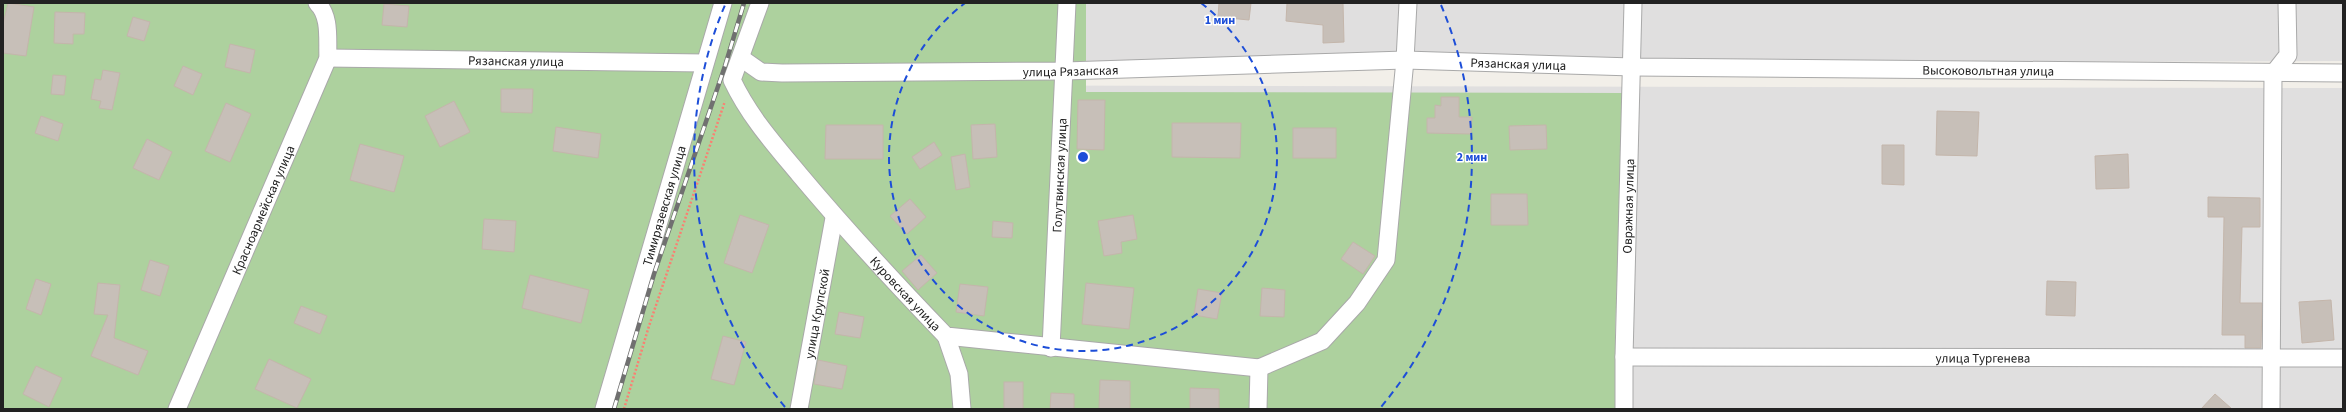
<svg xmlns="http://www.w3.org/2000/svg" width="2346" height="412" viewBox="0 0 2346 412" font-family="'Source Sans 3',sans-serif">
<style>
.residential{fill:#e0dfdf}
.forest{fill:#add19e}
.building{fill:#c7bfb8;stroke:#c4b6ab}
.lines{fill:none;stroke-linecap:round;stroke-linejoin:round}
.minor-casing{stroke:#a9a9a9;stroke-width:19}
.path{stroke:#fa8072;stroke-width:2.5;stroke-dasharray:2 2;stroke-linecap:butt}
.minor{stroke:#fff;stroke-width:17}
.rail-casing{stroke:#707070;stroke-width:4.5}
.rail{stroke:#fff;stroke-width:3;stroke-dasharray:9;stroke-linecap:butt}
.ring{fill:none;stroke:#1d4ed8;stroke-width:2;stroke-dasharray:7 5}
.labels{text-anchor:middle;stroke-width:3;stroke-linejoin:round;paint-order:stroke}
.street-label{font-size:13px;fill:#222;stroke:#fff}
.centre{fill:#1d4ed8;stroke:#fff;stroke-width:2}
.ring-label{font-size:12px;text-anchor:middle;font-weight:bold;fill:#1d4ed8;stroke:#fff;stroke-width:3;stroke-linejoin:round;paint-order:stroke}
</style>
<rect width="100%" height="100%" fill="#f2efe9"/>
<g class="residential">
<polygon points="768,3 2343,3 2343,61 764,66"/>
<polygon points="741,85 2343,88 2343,409 634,409"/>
</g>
<polygon class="forest" points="3,3 1086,3 1086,92 1624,93 1615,334 1616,409 3,409"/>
<g class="building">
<polygon points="8,3 34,7 26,56 3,53 3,24"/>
<polygon points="1219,3 1251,3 1249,20 1218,17"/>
<polygon points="1287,3 1343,3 1344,42 1323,43 1323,25 1286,21"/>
<polygon points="384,4 409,6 407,27 382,25"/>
<polygon points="55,12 85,13 84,34 73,34 73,44 54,43"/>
<polygon points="133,17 150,22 144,41 127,36"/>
<polygon points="230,44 255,50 250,73 225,67"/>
<polygon points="183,66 202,74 193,95 174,86"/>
<polygon points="103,70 120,73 112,110 99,108 101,101 91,99 95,79 101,80"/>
<polygon points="53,75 66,76 64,95 51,94"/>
<polygon points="501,89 533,89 532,113 501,112"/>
<polygon points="1441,97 1459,97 1459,117 1472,117 1471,134 1427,133 1427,118 1435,118 1435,105 1441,106"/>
<polygon points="1078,100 1105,100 1104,150 1077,149"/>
<polygon points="454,101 470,132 440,147 425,116"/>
<polygon points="226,103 251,114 230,162 205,151"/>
<polygon points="1937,111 1979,112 1977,156 1936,155"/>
<polygon points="41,116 63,124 58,141 35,133"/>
<polygon points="1172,123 1241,123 1240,158 1172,157"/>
<polygon points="995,124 997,157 973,159 971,125"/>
<polygon points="826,125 883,125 883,159 825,159"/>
<polygon points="1546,125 1547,149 1510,150 1509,126"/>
<polygon points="556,127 601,134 598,158 553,151"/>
<rect x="1293" y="128" width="43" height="30"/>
<polygon points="147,139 172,152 159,180 133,168"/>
<polygon points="934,142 942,155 920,169 912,157"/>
<polygon points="360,144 404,156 394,192 350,180"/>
<polygon points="1882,145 1904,145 1904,185 1882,184"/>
<polygon points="965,154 970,187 956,190 951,157"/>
<polygon points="2128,154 2129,188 2096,189 2095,156"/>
<polygon points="1491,194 1527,194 1528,225 1491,225"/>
<polygon points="2208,197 2260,198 2260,227 2242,227 2240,303 2262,303 2261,348 2245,348 2245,335 2222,335 2224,217 2208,217"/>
<polygon points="910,199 926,217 907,234 890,216"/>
<polygon points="740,215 769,225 752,273 724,263"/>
<polygon points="1133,215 1137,239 1121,242 1122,253 1104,256 1098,221"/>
<polygon points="484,219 516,221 514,252 482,249"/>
<polygon points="993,221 1013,223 1012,238 992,237"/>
<polygon points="1353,242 1375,256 1363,274 1341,259"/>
<polygon points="921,255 937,273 918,290 902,271"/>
<polygon points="150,260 169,266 160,296 141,290"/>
<polygon points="530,275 589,290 581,323 522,308"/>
<polygon points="36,279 51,284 41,315 26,309"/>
<polygon points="2047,281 2076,282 2075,316 2046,315"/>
<polygon points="98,283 120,285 114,338 148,351 138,375 91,356 108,315 94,314"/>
<polygon points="1086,283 1134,288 1129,329 1082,324"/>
<polygon points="960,284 988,287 984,316 956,312"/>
<polygon points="1262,288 1285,290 1284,317 1260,316"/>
<polygon points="1198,289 1222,293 1217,319 1194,315"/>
<polygon points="2331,300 2334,340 2302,343 2299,302"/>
<polygon points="301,306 327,316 320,334 294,323"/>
<polygon points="839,312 864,317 860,338 835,334"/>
<polygon points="723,336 746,342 734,385 711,379"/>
<polygon points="269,359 311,379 297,408 255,389"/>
<polygon points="818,360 847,366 842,389 814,384"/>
<polygon points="36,366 62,378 49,407 23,394"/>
<polygon points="1100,380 1130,381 1130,409 1099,409"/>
<rect x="1004" y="382" width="19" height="27"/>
<polygon points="1190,388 1219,389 1219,409 1190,409"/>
<polygon points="1051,393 1074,394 1074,409 1050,409"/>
<polygon points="2215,394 2232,409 2201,409"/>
</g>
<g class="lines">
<defs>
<g id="minor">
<path id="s1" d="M760,3l-28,77c17,36 42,64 67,94 47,56 96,109 147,162l313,32 63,-27 35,-38 29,-43 19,-200 3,-57"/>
<path id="s2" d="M328,58l377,5"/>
<path id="s3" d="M741,58l20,14 21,1 283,-2 340,-11 228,7 710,6"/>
<polyline points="946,336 959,374 962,409"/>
<path id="s4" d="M1051,348l16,-345"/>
<path id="s5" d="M1624,357l719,1"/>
<path id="s6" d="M177,409l151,-351c-1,-17 3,-42 -11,-55"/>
<path id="s7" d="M604,409l119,-406"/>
<path id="s8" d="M799,409l35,-191"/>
<polyline points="1258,409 1259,368"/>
<path id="s9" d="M1624,409v-52l9,-354"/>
<polyline points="2271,409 2273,74 2288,55 2287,3"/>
</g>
</defs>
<use href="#minor" class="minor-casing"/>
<polyline class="path" points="624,409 649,326 725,101"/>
<use href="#minor" class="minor"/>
<defs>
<polyline id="rail" points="614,409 654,274 725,66 744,3"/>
</defs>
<use href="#rail" class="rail-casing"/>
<use href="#rail" class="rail"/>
</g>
<g class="ring">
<path d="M1201 3A194 194 0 1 1 965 3"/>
<path d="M785 407A389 389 0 0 1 725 5M1441 5A389 389 0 0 1 1381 407"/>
</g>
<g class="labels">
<g class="street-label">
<text dy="5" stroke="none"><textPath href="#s2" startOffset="188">Рязанская улица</textPath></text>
<text dy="5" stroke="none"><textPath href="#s3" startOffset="782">Рязанская улица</textPath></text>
<text dy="5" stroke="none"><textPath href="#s3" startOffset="334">улица Рязанская</textPath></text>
<text dy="5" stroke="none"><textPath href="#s3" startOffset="1252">Высоковольтная улица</textPath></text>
<text dy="5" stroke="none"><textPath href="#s4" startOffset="173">Голутвинская улица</textPath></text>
<text dy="5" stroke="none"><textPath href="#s7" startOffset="212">Тимирязевская улица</textPath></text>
<text dy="5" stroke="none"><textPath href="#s9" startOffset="203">Овражная улица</textPath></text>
<text dy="5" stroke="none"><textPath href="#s6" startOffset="217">Красноармейская улица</textPath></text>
<text dy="5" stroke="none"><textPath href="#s1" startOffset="358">Куровская улица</textPath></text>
<text dy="5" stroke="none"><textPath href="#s8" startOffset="97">улица Крупской</textPath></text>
<text dy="5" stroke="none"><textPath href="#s5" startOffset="359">улица Тургенева</textPath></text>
</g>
</g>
<circle cx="1083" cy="157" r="6" class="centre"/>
<g class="ring-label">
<text x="1220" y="24">1 мин</text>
<text x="1472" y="161">2 мин</text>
</g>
<rect width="2346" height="412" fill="none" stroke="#222222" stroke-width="8"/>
</svg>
